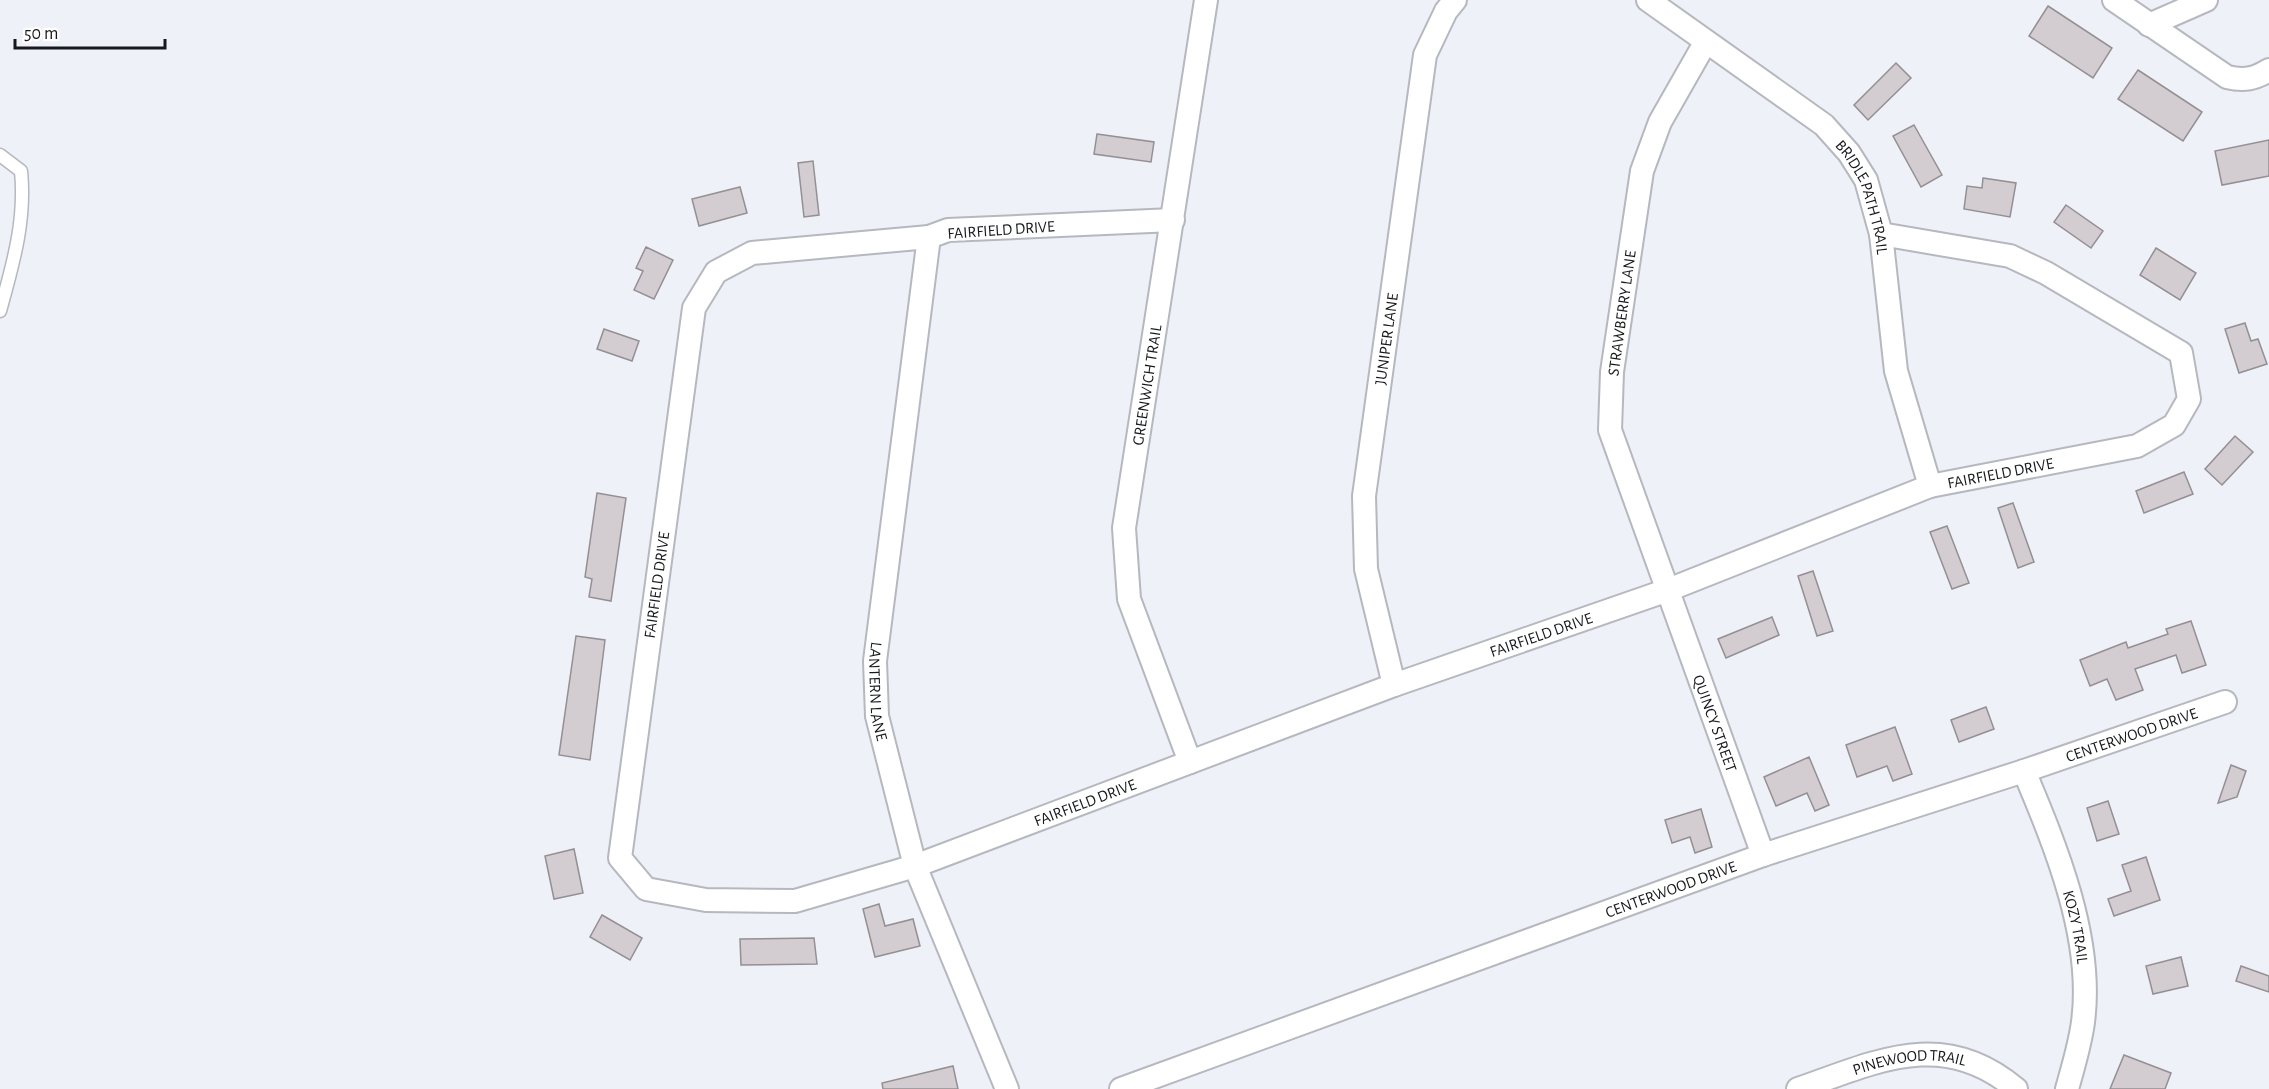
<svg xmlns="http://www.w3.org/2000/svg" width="2269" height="1089" viewBox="0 0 2269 1089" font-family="'Alegreya Sans',sans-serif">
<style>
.building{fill:#d3cdd2;stroke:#948f93;stroke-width:1.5}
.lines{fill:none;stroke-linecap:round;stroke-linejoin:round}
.lane-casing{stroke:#b5b8be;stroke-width:15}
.street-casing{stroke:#b5b8be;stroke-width:26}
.lane{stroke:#fff;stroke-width:12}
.street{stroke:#fff;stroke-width:22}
.labels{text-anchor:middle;stroke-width:5;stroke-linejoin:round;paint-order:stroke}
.street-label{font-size:16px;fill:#17181b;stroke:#fefefe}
</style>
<rect width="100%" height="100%" fill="#eef1f8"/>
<g class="building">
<polygon points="2048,6 2112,48 2093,78 2029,36"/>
<polygon points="1896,63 1911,78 1868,120 1854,105"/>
<polygon points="2138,70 2202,112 2183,141 2118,99"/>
<polygon points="1914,125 1942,175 1921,187 1893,136"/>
<polygon points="1097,134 1154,142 1151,162 1094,154"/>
<polygon points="2269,140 2269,176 2222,185 2215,151"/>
<polygon points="813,161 819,215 804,217 798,163"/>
<polygon points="1983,178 2016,183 2010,217 1964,209 1967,186 1982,188"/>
<polygon points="740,187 747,213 699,226 692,199"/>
<polygon points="2066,205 2103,231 2091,248 2054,222"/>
<polygon points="646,247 673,260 654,299 634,290 643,271 636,268"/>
<polygon points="2156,248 2196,273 2180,300 2140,275"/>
<polygon points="2245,323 2251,341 2258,339 2267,364 2239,373 2225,329"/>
<polygon points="604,329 639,341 632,361 597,349"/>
<polygon points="2235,436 2253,452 2222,485 2205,469"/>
<polygon points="2184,472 2193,494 2144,513 2136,491"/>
<polygon points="597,493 626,498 611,601 589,597 592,579 585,577"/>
<polygon points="2013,503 2034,562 2018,568 1998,508"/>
<polygon points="1947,526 1969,583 1952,589 1930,532"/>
<polygon points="1813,571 1833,631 1817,636 1798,576"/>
<polygon points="1772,617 1779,635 1726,658 1718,639"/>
<polygon points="2191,621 2206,665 2182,673 2176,655 2135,669 2143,690 2116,700 2107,679 2090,686 2080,660 2126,642 2128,648 2168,634 2166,629"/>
<polygon points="576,636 605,640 590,760 559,755"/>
<polygon points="1986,707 1994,729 1959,742 1951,720"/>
<polygon points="1895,727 1912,774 1893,781 1887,766 1857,777 1846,745"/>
<polygon points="1809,757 1829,805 1815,811 1807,793 1776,806 1764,777"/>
<polygon points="2231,765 2246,771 2237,797 2218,803"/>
<polygon points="2108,801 2119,834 2097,841 2087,808"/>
<polygon points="1701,809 1712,847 1695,853 1690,837 1672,843 1665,820"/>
<polygon points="574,849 583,893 554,899 545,856"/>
<polygon points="2146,857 2160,900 2114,916 2108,899 2131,891 2122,865"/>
<polygon points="879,904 885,926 913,919 920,946 875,957 863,909"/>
<polygon points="602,915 642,938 630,960 590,937"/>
<polygon points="814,938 817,964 741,965 740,939"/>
<polygon points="2181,957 2188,986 2153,994 2146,966"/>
<polygon points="2241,966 2269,976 2269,992 2236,981"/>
<polygon points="2124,1055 2171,1073 2165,1089 2110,1089"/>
<polygon points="953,1066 958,1089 883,1089 882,1083"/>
</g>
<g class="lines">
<defs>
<path id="lane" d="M0,155l21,16c5,49 -8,93 -21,140"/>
<g id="street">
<path id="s1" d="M1648,0l176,125 25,28 17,27 15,54 15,137 34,115"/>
<path d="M2114,0l113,77c17,4 28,2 42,-7"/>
<polyline points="2149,25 2206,0"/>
<path id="s2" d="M1705,43l-45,79 -18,49 -30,201 -2,58 153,425"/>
<path id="s3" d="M1173,220l-225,10 -19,7 -177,16 -36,19 -22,36 -74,550 26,31 60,11 89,1 120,-35 479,-181 274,-95 262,-104 207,-40 37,-21 15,-26 -8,-46 -135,-80 -36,-17 -129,-22"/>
<path id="s4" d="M929,237l-54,424 2,55 38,150 92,223"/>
<path id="s5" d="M1394,685l-28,-116 -2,-73 61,-441 21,-44 9,-11"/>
<path id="s6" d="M1190,762l-61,-163 -5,-71 82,-528"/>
<path id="s7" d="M2024,771c32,76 70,168 59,251 -3,23 -10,45 -16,67"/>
<path id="s8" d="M1121,1089l642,-234 261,-84 201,-69"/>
<path id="s9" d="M1798,1089c78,-27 145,-62 218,0"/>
</g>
</defs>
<use href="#lane" class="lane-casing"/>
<use href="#street" class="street-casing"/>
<use href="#lane" class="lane"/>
<use href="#street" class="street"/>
</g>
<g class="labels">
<g class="street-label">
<text dy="6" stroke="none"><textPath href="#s1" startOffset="300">BRIDLE PATH TRAIL</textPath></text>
<text transform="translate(1001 229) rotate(-4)" y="6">FAIRFIELD DRIVE</text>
<text transform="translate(1621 313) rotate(-82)" y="6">STRAWBERRY LANE</text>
<text dy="6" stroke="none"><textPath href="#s5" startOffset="351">JUNIPER LANE</textPath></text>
<text dy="6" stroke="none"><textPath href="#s6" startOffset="390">GREENWICH TRAIL</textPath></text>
<text dy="6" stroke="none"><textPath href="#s3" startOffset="2532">FAIRFIELD DRIVE</textPath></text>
<text transform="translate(656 585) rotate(-82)" y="6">FAIRFIELD DRIVE</text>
<text dy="6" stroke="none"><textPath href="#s3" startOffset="2044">FAIRFIELD DRIVE</textPath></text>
<text dy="6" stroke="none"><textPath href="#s4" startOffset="458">LANTERN LANE</textPath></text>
<text dy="6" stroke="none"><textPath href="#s2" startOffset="716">QUINCY STREET</textPath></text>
<text dy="6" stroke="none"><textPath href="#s8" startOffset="1071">CENTERWOOD DRIVE</textPath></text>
<text dy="6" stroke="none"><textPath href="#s3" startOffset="1558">FAIRFIELD DRIVE</textPath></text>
<text dy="6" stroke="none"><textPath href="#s8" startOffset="585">CENTERWOOD DRIVE</textPath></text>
<text dy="6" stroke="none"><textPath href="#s7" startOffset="165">KOZY TRAIL</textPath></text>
<text dy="6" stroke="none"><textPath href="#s9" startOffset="116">PINEWOOD TRAIL</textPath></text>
</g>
</g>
<path d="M15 39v9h150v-9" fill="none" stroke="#17181b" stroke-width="3"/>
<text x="24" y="39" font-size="18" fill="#17181b" stroke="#fefefe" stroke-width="4.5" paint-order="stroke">50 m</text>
</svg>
